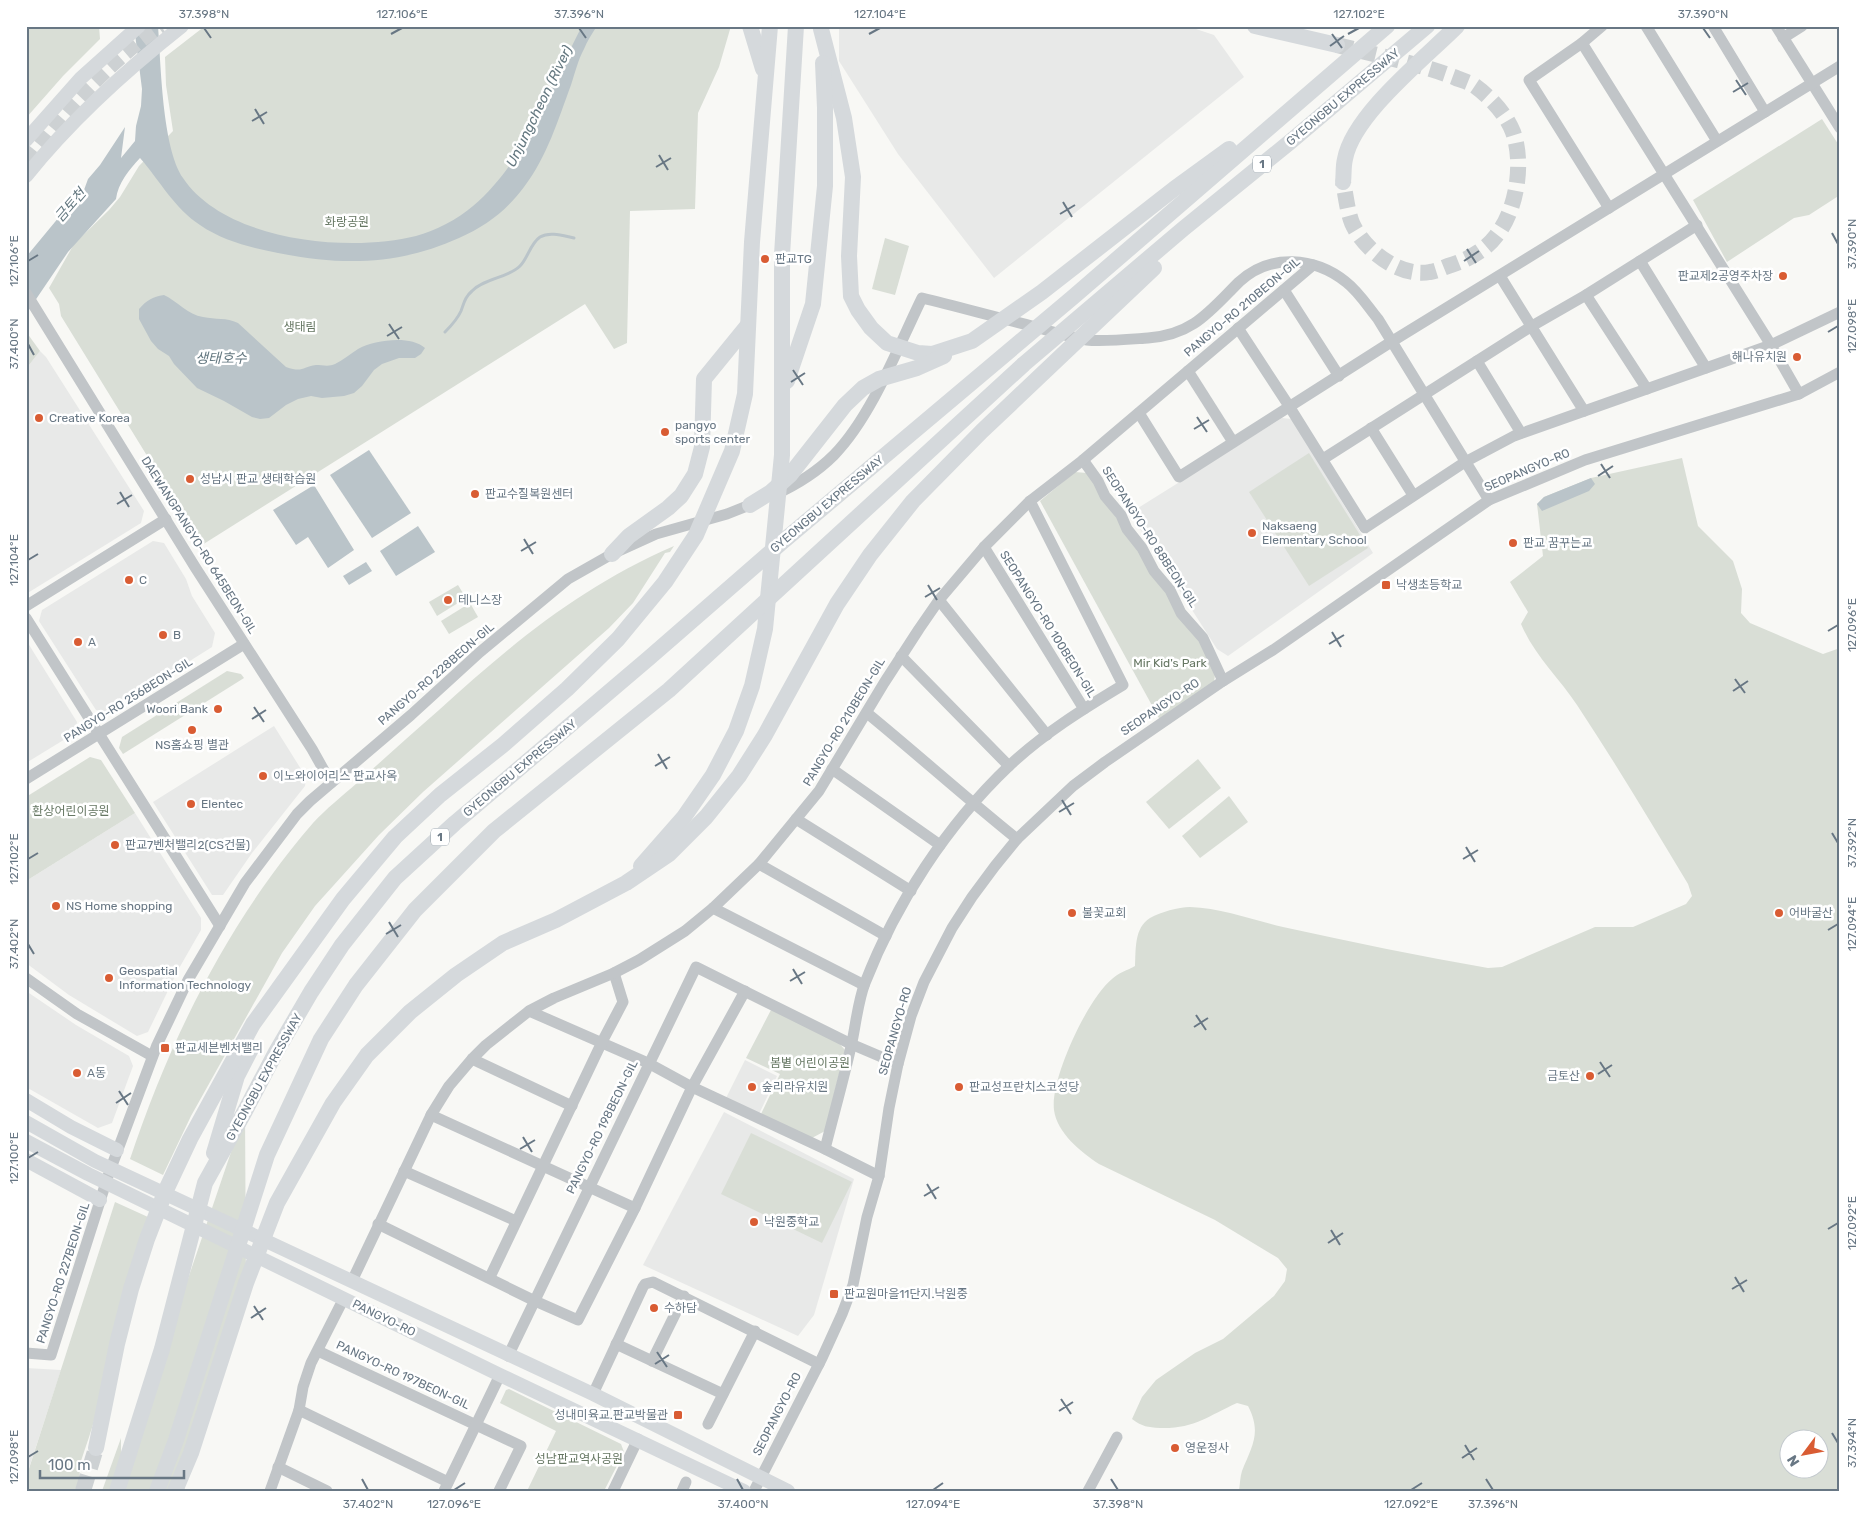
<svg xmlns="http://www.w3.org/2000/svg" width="1866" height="1517" viewBox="0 0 1866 1517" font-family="Rubik,'Noto Sans KR',sans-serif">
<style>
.built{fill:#e8e9e8}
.green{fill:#d9ded6;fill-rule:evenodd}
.water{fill:#bac4c9}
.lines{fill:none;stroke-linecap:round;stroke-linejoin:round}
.stream{stroke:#bac4c9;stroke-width:3}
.major-tunnel{stroke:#cdd1d3;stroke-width:14;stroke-dasharray:14 7;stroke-linecap:butt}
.highway-tunnel{stroke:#cdd1d3;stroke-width:16;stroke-dasharray:16 8;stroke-linecap:butt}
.minor{stroke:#c1c5c8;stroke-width:11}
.major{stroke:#d5d9dc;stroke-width:14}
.highway{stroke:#d5d9dc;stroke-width:16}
.ticks{fill:none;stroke:#687784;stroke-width:2}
.poi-dot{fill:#d95c33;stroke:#fff;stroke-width:2}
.labels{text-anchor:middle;stroke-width:5;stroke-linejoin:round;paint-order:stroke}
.shield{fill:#fff;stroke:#95a0a9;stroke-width:1}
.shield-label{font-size:11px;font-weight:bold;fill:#687784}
.street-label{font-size:12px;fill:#687784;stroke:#fff}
.park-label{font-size:12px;fill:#667763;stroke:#fff}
.poi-label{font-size:12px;fill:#687784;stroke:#fff;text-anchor:start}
.water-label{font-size:14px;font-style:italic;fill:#647880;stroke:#fff}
.neatline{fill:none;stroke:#687784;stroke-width:2}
.ticks-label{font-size:12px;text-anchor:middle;fill:#687784}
</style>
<rect width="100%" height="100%" fill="#f8f8f5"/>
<g class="built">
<polygon points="839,26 1187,26 1214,35 1244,77 994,278 898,154 839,61"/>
<polygon points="40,351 46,357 144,511 141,523 26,594 26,369"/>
<polygon points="1282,418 1292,419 1373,553 1228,656 1217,649 1130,513"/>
<polygon points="153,541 164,543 186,579 192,596 215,633 212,647 107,713 96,710 39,621 42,610"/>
<polygon points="26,640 77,722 75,733 26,763"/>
<polygon points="274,726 306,777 305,786 252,853 223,895 212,895 153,802"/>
<polygon points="135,813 201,918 201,930 178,970 148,1032 137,1036 69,995 26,963 26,881"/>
<polygon points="26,991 76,1025 129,1056 133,1066 112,1123 98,1128 26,1087"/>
<polygon points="745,1060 777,1076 759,1114 726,1098"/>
<polygon points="724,1112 854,1179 814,1315 798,1336 643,1265"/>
<polygon points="26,1368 61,1370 26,1477"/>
</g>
<g class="green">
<polygon points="26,26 99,26 100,39 63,76 26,118"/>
<polygon points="205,26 731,26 719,67 698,113 695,209 630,211 627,343 614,349 585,304 202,545 61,316 59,304 49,288 74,244 109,210 120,197 139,166 173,131 166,85 165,57"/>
<polygon points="1822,119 1840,147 1840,195 1809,215 1794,218 1727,262 1693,200"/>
<polygon points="885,238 909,246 895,295 872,289"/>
<polygon points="27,333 40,351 26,369 26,334"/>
<polygon points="1309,453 1368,548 1309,586 1249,492"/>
<path d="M1682,458l16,68 35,35 9,28 -1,24 9,10 73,31 17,-6v843h-601c1,-7 1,-14 3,-20 10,-25 20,-38 6,-65l-11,-3c-29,13 -43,26 -77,25 -13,-1 -17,-1 -28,-9l10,-22 14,-17 39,-27 28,-14 51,-43 11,-15 2,-12 -9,-11 -63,-38 -116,-56c-18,-12 -42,-31 -45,-54 -4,-31 34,-112 58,-131 6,-6 16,-9 23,-13 1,-17 -1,-38 15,-48 11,-6 28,-11 40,-11 31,1 63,13 93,20 68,15 137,29 205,41l14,-1 93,-40h38l53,-23 6,-8 -4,-12c-36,-60 -72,-120 -111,-179 -18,-27 -43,-50 -56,-81l7,-12 -18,-30 33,-26 -6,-52 7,-7 47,-19zM1788,1440h30v30h-30z"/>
<polygon points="1075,472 1087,473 1216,667 1214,682 1160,720 1040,501"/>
<path d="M674,546l-4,6 -5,1 -32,50 -24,25 -186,164 -44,43 -64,71 -33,47 -91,163 -28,59 -33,-16c34,-101 78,-196 141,-283 13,-18 27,-36 42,-53 13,-14 29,-27 44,-40 27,-24 54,-49 82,-73 75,-68 141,-123 235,-164z"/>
<polygon points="458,585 466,598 437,616 429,602"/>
<polygon points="470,603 478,617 449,634 441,621"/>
<polygon points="227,671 241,674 244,678 123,754 119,748 122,737"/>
<polygon points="90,757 101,760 135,813 26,881 26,797"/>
<polygon points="1198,759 1221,788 1169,829 1146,802"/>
<polygon points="1229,796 1248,822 1200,858 1182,836"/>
<polygon points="772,1008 838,1042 845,1050 825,1131 812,1138 761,1114 780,1074 746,1058"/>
<polygon points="245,1111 246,1283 191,1453 184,1491 102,1491 121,1438 121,1476"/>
<polygon points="751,1133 852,1182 822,1243 721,1194"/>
<path d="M115,1202l33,15c-25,64 -38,129 -52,196 -4,17 -10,32 -15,48 -2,8 -1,18 -2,27l-1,3h-52v-13z"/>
<polygon points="509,1389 621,1444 624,1452 604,1491 527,1491 556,1431 500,1403 506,1390"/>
</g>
<g class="water">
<path d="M134,26h24c3,38 4,121 25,152 42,63 165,75 233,58 19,-5 42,-17 57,-30 54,-46 77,-119 109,-180h15c-5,8 -10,15 -13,23 -6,11 -9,24 -13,36 -13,35 -24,72 -47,102 -18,24 -38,39 -65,51 -59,27 -117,28 -181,15 -26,-5 -55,-12 -78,-28 -25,-16 -40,-44 -60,-67 -11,12 -22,25 -24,41l-48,53 -42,62v-57l43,-52 15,-15 4,-11 12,-14 25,-38 -4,31 14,-17 1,-15 5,-20 1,-17z"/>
<path d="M164,295c13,6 24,20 39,22 13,3 23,0 35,6l48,44c17,6 16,0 30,-2 6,0 13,2 19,-1 8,-4 15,-10 23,-15 17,-9 52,-14 67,-1l-4,6 -6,4h-16l-17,6 -8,6 -12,16 -8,7 -10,3 -22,2 -11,-2 -13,3 -12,6 -17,13 -9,1 -8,-2 -28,-16 -27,-13 -23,-24 -5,-8 -11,-7 -7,-8 -12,-22v-10c8,-9 13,-12 25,-14z"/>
<polygon points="369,450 411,513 372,538 330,475"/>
<polygon points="1591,478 1595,484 1589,491 1542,511 1537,504 1544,497"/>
<polygon points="314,485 354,550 328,568 308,537 296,545 273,510"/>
<polygon points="418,526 435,552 396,576 380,551"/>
<polygon points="366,562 372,571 349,585 343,576"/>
</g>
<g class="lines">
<path class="stream" d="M445,332c6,-6 12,-12 16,-21 3,-8 4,-14 11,-20 13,-13 36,-13 48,-25 8,-8 10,-22 20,-29 10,-6 24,-1 34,1"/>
<path class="major-tunnel" d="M26,161c39,-49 83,-99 135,-135"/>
<g class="highway-tunnel">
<path d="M1337,45c39,10 79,18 117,32 6,3 15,5 21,9 15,11 31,28 38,46 11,31 4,78 -17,104 -11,15 -31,25 -48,30 -5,2 -12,5 -18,6 -30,6 -66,-22 -78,-49 -5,-13 -6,-27 -9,-41"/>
<polyline points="83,1491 96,1448"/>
</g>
<g class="minor">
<polyline points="1602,26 1582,43 1529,80 1609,208"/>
<polyline points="1646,26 1717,141"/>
<polyline points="1713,26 1765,112"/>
<polyline points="1776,26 1840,128"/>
<polyline points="1783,38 1802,26"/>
<polyline points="1582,43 1771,345 1799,394"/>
<polyline points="1640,261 1706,368"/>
<polyline points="1500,276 1584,411"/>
<polyline points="1284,290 1339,376"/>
<polyline points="26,293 195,567 312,749 331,783"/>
<polyline points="1586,295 1647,389"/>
<polyline points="1238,328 1289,406 1365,528 1465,462 1514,436 1771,345 1840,312"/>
<polyline points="1477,361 1521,433"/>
<polyline points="1188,371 1233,442"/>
<polyline points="1139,413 1179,477 1391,342 1840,66"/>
<polyline points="1371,428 1413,495"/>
<polyline points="1323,459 1532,326 1586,295 1697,225"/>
<polyline points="1083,460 1098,481 1105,496 1121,515 1127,529 1142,548 1154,571 1170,590 1181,613 1203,638 1223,681"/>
<path d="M774,495c22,-10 43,-23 60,-40 38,-39 64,-108 88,-157 37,9 73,19 110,28 18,5 37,11 55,14 14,2 46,-1 61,-2 45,-3 62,-27 91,-56 31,-29 76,-25 107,0 13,10 22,25 32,37l111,181"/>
<polyline points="984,547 1084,709"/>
<polyline points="939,600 1047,735"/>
<polyline points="26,606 166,519"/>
<polyline points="26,618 220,926"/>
<polyline points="901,656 1009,766"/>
<path d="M867,713c50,41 99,85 150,126"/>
<polyline points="832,769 940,845"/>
<polyline points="26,779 244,644"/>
<polyline points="796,819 911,891"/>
<polyline points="759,864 886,936"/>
<polyline points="713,908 864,985"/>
<polyline points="26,978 77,1014 152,1056"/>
<polyline points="529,1011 648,1063 692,1087 825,1149 879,1176"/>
<polyline points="472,1059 572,1106"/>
<polyline points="431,1115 635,1208"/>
<path d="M825,1149c9,-36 19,-71 27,-107 4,-19 6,-41 13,-59 31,-80 82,-158 144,-217 34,-32 74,-57 114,-81l-93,-184"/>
<polyline points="404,1171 516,1221"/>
<polyline points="378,1224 535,1301 578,1320 635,1208 692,1087 745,991"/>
<polyline points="490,1277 602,1042 623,1002 614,973"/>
<polyline points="352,1281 431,1115 449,1086 472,1059 486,1045 529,1011 554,998 614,973 639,960 685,931 713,908 759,864 819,791 884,683 919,629 939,600 984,547 1030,501 1083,460 1313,265"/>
<polyline points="616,1344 723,1394"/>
<polyline points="318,1351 521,1446 499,1491"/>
<polyline points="26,1353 51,1355 108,1176 157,1045 188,980 245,883 297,814 310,801 411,715 480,652 568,579 612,554 656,534 727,514 757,502"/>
<polyline points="508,1356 696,967 851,1044 898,1064"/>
<polyline points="652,1361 684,1296"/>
<polyline points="593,1394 643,1287 645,1284 653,1282 819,1364"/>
<polyline points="299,1410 448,1482"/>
<polyline points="708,1424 755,1331"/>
<polyline points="278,1467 327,1491"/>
<polyline points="270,1491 299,1410 303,1387 311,1363 344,1298"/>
<polyline points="444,1491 500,1375"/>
<polyline points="613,1491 638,1439"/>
<polyline points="682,1491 686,1482"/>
<polyline points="754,1491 822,1358 842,1314 853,1285 867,1217 879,1176 889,1108 898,1064 911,1016 924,982 952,928 972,897 995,866 1017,839 1073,786 1105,762 1223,681 1273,650 1489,500 1585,460 1799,394 1840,372"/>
<polyline points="1088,1491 1117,1437"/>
</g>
<g class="major">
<polyline points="26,140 81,78 139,26"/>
<path d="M26,176c45,-56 99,-105 156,-150"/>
<polyline points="26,1100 71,1127 117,1150"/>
<polyline points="26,1122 95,1161 593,1394 788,1491"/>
<polyline points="26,1141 88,1174 500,1375 744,1491"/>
<polyline points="26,1160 100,1200"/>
</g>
<g class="highway">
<polyline points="750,26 763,69"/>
<polyline points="1255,26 1337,45"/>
<polyline points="821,29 844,118 853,177 849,256 851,296 858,310 871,328 887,343 918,353 932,354 972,341 1042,292 1174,189 1229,149"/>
<path d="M1343,182c1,-7 0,-15 2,-23 8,-44 80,-101 112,-133"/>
<polyline points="787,381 813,304 825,186 825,108 823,63"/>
<polyline points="750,505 771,492 790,475 845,405 863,388 879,379 917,368 944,356"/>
<polyline points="612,554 629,536 668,508 681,496 695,474 702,447 704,379 748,325"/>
<polyline points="641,866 684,817 713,775 736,731 752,686 765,629 782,455 782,255 796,26"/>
<polyline points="214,1153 237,1076 251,1049"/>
<polyline points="96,1448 117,1344 131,1289 147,1239 166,1190 190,1139 253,1024 343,899 395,837 440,795 503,745 567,689 618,639 665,582 696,535 732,451 745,394 752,242 770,26"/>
<polyline points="117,1491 162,1349 205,1183 245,1111 276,1052 311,992 342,945 395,878 455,823 649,658 781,543 1072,298 1387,26"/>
<polyline points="157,1491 176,1440 267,1155 321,1039 356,985 415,910 494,831 669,690 1024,364 1183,229 1290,142 1427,26"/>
<polyline points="175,1491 191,1453 246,1283 277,1203 333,1103 367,1055 410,1012 456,975 503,943 556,920 626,883 669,854 706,817 739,776 765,735 837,604 870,555 913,501 982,431 1154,268"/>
</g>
</g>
<path class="ticks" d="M204,28l7,10M579,28l7,10M1703,28l7,10M391,34l11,-6M869,34l11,-6M1332,34l10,14M1348,34l11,-6M1330,46l14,-10M1736,80l10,15M1733,92l15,-9M255,109l9,15M252,121l15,-9M659,155l9,15M656,167l15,-9M1063,202l9,15M1060,214l15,-9M1832,233l6,11M1467,249l9,14M28,261l10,-6M1464,261l15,-10M389,324l10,15M1828,332l10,-6M387,336l15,-9M28,344l6,11M793,370l10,15M791,382l14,-9M1197,417l10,15M1194,429l15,-9M1601,464l9,14M1598,476l15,-10M120,492l9,15M117,504l15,-9M524,539l9,15M521,551l15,-9M28,560l10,-6M928,585l9,15M925,597l15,-9M1828,631l10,-6M1332,632l9,15M1329,644l15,-9M1735,679l10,14M1733,691l15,-10M254,707l10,15M252,719l14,-9M658,754l9,15M655,766l15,-9M1062,800l9,15M1059,812l15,-9M1832,833l6,10M1466,847l9,15M28,859l10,-6M1463,859l15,-9M389,922l9,15M1828,930l10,-6M386,934l15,-9M28,944l6,10M793,969l9,15M790,981l15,-9M1196,1015l10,15M1194,1027l14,-9M1600,1062l10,15M1598,1074l14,-9M119,1091l9,14M116,1103l15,-10M523,1137l9,15M520,1149l15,-9M28,1158l10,-6M927,1184l9,15M924,1196l15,-9M1828,1229l10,-6M1331,1230l9,15M1328,1243l15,-10M1735,1277l9,15M1732,1289l15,-9M254,1306l9,14M251,1318l15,-10M657,1352l10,15M655,1364l14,-9M1061,1399l10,15M1059,1411l14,-9M1832,1433l6,10M1465,1445l9,15M28,1457l10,-6M1462,1458l15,-10M362,1479l6,11M737,1479l6,11M1111,1479l7,11M1486,1479l7,11M454,1490l11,-7M933,1490l10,-7M1411,1490l11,-7"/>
<g class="poi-dot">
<circle cx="765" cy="259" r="5"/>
<circle cx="1783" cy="276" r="5"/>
<circle cx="1797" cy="357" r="5"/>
<circle cx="39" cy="418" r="5"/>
<circle cx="665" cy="432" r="5"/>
<circle cx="190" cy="479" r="5"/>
<circle cx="475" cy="494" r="5"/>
<circle cx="1252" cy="533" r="5"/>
<circle cx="1513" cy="543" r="5"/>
<circle cx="129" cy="580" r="5"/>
<rect x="1381" y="580" width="10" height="10" rx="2.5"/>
<circle cx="448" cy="600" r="5"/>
<circle cx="163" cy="635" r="5"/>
<circle cx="78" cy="642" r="5"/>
<circle cx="218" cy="709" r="5"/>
<circle cx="192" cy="730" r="5"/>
<circle cx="263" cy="776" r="5"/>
<circle cx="191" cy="804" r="5"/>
<circle cx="115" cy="845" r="5"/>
<circle cx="56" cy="906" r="5"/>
<circle cx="1072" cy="913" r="5"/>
<circle cx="1779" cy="913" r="5"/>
<circle cx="109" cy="978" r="5"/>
<rect x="160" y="1043" width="10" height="10" rx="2.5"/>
<circle cx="77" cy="1073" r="5"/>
<circle cx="1590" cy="1076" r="5"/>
<circle cx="752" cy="1087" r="5"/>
<circle cx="959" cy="1087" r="5"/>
<circle cx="754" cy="1222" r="5"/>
<rect x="829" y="1289" width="10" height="10" rx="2.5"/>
<circle cx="654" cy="1308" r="5"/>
<rect x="673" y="1410" width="10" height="10" rx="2.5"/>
<circle cx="1175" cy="1448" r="5"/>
</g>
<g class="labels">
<g class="shield">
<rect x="1253" y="155.5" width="18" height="17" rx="4"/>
<rect x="431" y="828.5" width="18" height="17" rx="4"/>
</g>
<g class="shield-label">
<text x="1262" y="168">1</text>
<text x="440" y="841">1</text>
</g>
<g class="street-label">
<text transform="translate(1343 97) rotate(-40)" y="4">GYEONGBU EXPRESSWAY</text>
<text transform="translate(1242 307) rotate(-40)" y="4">PANGYO-RO 210BEON-GIL</text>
<text transform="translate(1527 470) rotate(-23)" y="4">SEOPANGYO-RO</text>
<text transform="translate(827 504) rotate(-40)" y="4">GYEONGBU EXPRESSWAY</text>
<text transform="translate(1150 537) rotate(57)" y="4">SEOPANGYO-RO 88BEON-GIL</text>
<text transform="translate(199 545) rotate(58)" y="4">DAEWANGPANGYO-RO 645BEON-GIL</text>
<text transform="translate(1048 624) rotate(58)" y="4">SEOPANGYO-RO 100BEON-GIL</text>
<text transform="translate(436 674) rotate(-41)" y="4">PANGYO-RO 228BEON-GIL</text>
<text transform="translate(128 700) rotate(-32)" y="4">PANGYO-RO 256BEON-GIL</text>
<text transform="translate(1160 707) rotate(-34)" y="4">SEOPANGYO-RO</text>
<text transform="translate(844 722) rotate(-59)" y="4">PANGYO-RO 210BEON-GIL</text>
<text transform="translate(520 768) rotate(-40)" y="4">GYEONGBU EXPRESSWAY</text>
<text transform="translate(895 1031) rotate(-74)" y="4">SEOPANGYO-RO</text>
<text transform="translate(264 1077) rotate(-61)" y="4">GYEONGBU EXPRESSWAY</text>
<text transform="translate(602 1127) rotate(-64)" y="4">PANGYO-RO 198BEON-GIL</text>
<text transform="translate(63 1273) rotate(-72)" y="4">PANGYO-RO 227BEON-GIL</text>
<text transform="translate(384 1318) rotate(26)" y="4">PANGYO-RO</text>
<text transform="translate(403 1375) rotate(25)" y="4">PANGYO-RO 197BEON-GIL</text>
<text transform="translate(777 1414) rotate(-63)" y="4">SEOPANGYO-RO</text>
</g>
<g class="park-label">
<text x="347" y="226">화랑공원</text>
<text x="300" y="331">생태림</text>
<text x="1170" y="667">Mir Kid's Park</text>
<text x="71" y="815">환상어린이공원</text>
<text x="810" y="1067">봄볕 어린이공원</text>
<text x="579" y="1463">성남판교역사공원</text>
</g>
<g class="poi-label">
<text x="775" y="263">판교TG</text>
<text x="1773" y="280" text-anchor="end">판교제2공영주차장</text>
<text x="1787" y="361" text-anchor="end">해나유치원</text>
<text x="49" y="422">Creative Korea</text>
<text x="675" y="429">pangyo<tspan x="675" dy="14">sports center</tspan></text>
<text x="200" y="483">성남시 판교 생태학습원</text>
<text x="485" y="498">판교수질복원센터</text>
<text x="1262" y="530">Naksaeng<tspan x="1262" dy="14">Elementary School</tspan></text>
<text x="1523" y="547">판교 꿈꾸는교</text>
<text x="139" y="584">C</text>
<text x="1396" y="589">낙생초등학교</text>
<text x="458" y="604">테니스장</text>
<text x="173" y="639">B</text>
<text x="88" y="646">A</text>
<text x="208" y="713" text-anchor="end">Woori Bank</text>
<text x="192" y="749" text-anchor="middle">NS홈쇼핑 별관</text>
<text x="273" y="780">이노와이어리스 판교사옥</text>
<text x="201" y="808">Elentec</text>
<text x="125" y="849">판교7벤처밸리2(CS건물)</text>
<text x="66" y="910">NS Home shopping</text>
<text x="1082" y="917">불꽃교회</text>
<text x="1789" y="917">어바굴산</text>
<text x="119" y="975">Geospatial<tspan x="119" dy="14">Information Technology</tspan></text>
<text x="175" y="1052">판교세븐벤처밸리</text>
<text x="87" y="1077">A동</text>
<text x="1580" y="1080" text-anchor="end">금토산</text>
<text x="762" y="1091">숲리라유치원</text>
<text x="969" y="1091">판교성프란치스코성당</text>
<text x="764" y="1226">낙원중학교</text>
<text x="844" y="1298">판교원마을11단지.낙원중</text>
<text x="664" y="1312">수하담</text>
<text x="668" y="1419" text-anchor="end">성내미육교.판교박물관</text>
<text x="1185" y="1452">영운정사</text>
</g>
<g class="water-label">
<text transform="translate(539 106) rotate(-64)" y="5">Unjungcheon (River)</text>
<text transform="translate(70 205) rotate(-49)" y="5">금토천</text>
<text x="221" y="363">생태호수</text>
</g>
</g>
<rect width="1866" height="1517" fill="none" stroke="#ffffff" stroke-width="55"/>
<g transform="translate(1804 1454) rotate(238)"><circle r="24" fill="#ffffff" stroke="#c3c9ce"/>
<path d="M0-4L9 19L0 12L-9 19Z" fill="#d95c33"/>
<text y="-8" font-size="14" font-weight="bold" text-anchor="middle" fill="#687784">N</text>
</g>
<path d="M40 1470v8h144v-8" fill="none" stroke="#687784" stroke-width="2.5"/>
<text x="48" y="1470" font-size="15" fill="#687784" stroke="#ffffff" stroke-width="4" paint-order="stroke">100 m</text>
<rect x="28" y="28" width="1810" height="1462" class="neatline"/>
<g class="ticks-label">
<text x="204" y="18">37.398°N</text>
<text x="402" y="18">127.106°E</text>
<text x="579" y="18">37.396°N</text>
<text x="880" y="18">127.104°E</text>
<text x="1359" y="18">127.102°E</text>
<text x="1703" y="18">37.390°N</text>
<text transform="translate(1852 244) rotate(-90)" y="4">37.390°N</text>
<text transform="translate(14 261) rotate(-90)" y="4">127.106°E</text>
<text transform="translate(1852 326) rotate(-90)" y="4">127.098°E</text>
<text transform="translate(14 344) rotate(-90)" y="4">37.400°N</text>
<text transform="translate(14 560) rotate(-90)" y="4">127.104°E</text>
<text transform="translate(1852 625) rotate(-90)" y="4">127.096°E</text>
<text transform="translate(1852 843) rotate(-90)" y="4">37.392°N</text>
<text transform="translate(14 859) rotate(-90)" y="4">127.102°E</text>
<text transform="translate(1852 924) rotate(-90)" y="4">127.094°E</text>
<text transform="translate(14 944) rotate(-90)" y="4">37.402°N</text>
<text transform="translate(14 1158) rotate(-90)" y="4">127.100°E</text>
<text transform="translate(1852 1223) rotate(-90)" y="4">127.092°E</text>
<text transform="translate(1852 1443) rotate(-90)" y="4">37.394°N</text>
<text transform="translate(14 1457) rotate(-90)" y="4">127.098°E</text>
<text x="368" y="1508">37.402°N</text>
<text x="454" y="1508">127.096°E</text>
<text x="743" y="1508">37.400°N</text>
<text x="933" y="1508">127.094°E</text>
<text x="1118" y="1508">37.398°N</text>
<text x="1411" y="1508">127.092°E</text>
<text x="1493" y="1508">37.396°N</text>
</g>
</svg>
